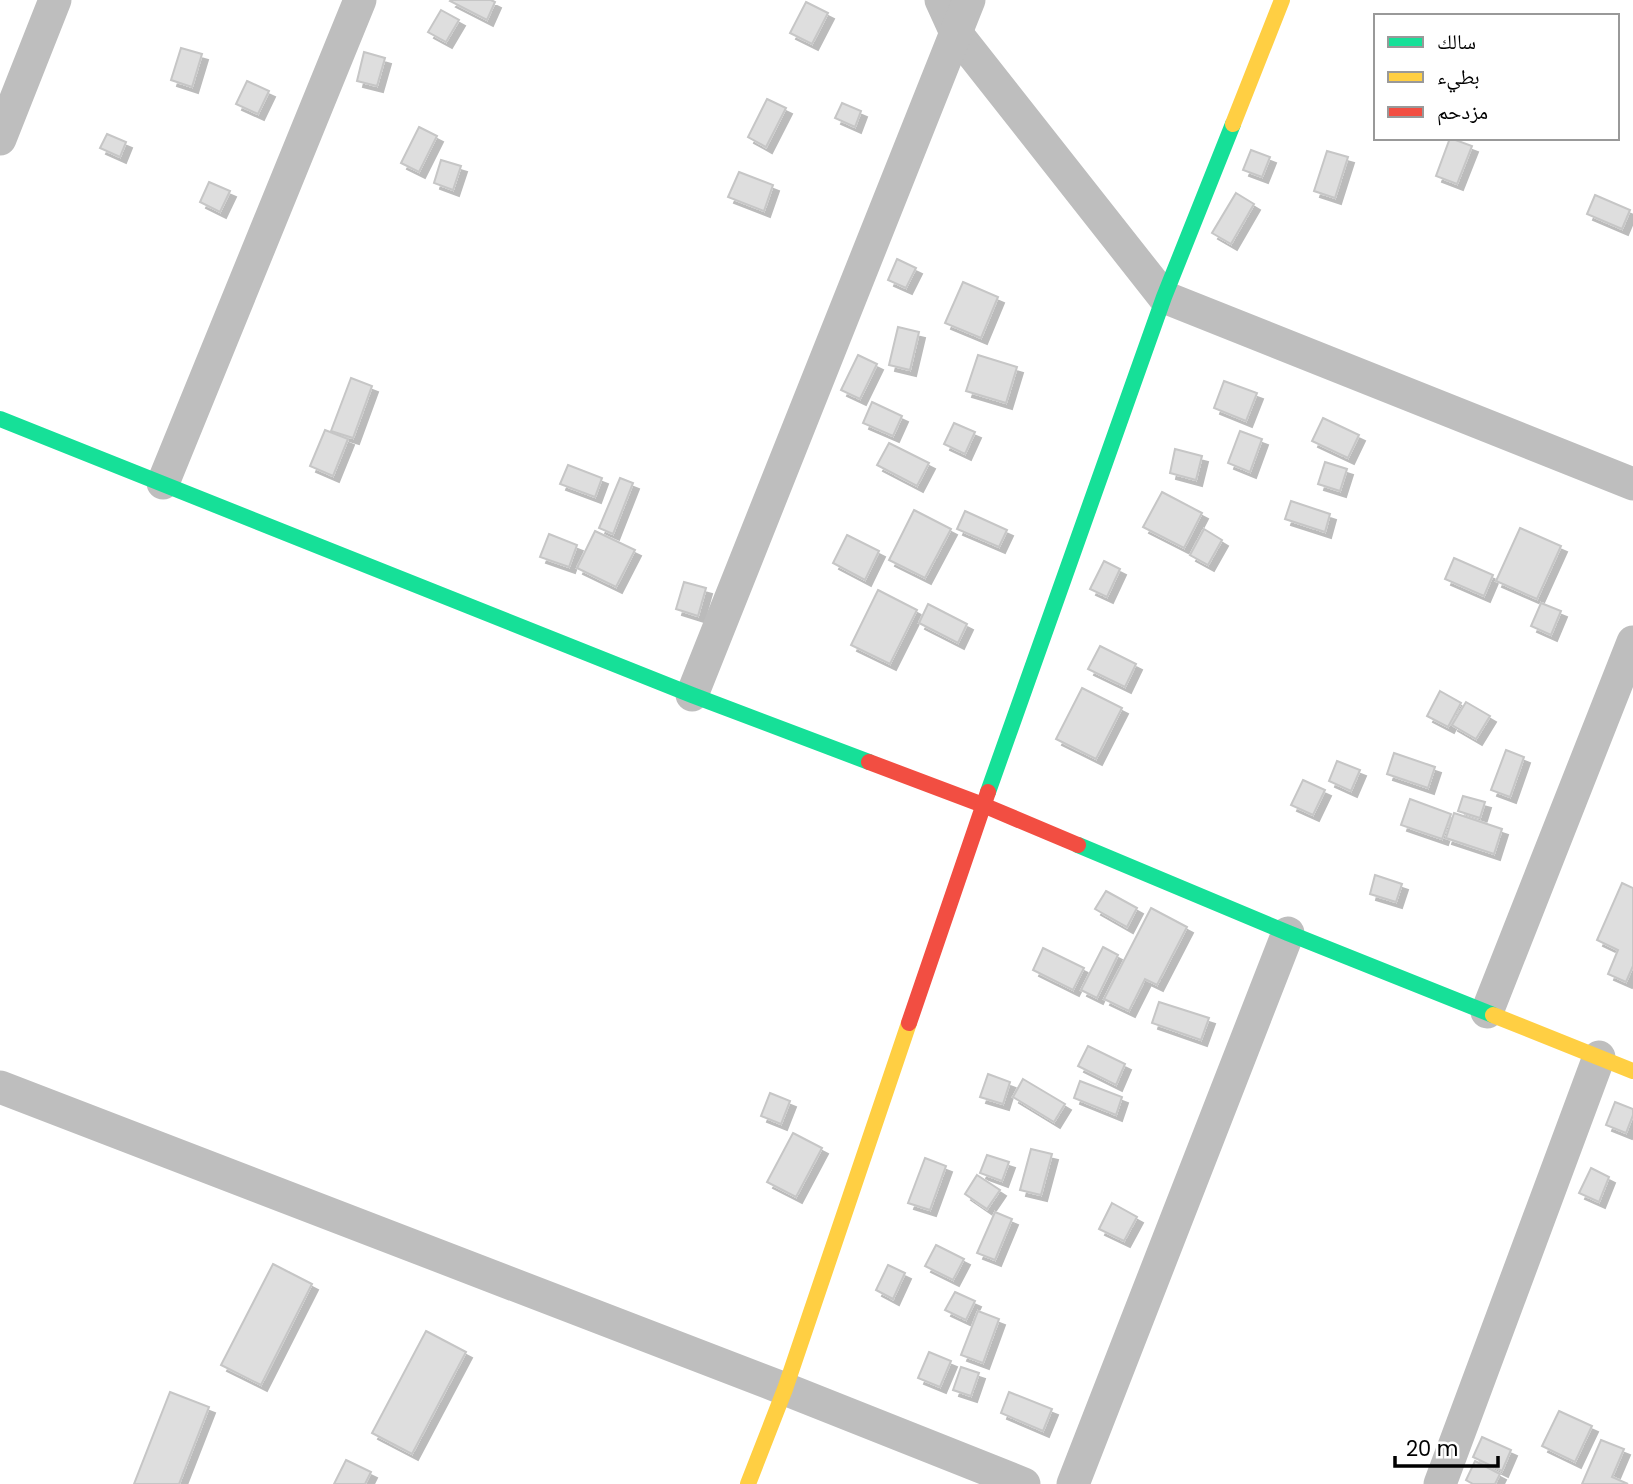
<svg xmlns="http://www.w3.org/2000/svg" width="1633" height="1484" viewBox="0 0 1633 1484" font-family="Poppins,'Noto Naskh Arabic',sans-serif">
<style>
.building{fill:#dedede;stroke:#c6c6c6;stroke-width:2;filter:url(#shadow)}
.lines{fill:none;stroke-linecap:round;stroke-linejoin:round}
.street{stroke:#bebebe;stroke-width:33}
.fast{stroke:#16e098;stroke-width:16}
.slow{stroke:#ffcf43;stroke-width:16}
.jam{stroke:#f24e42;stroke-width:16}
</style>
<defs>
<filter id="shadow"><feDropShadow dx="6" dy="6" stdDeviation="0" flood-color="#0004"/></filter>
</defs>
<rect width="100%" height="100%" fill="#fff"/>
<g class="building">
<polygon points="451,0 491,0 495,2 487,20 450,1"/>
<polygon points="806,2 828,13 812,44 790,33"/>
<polygon points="441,10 459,20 446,42 428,32"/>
<polygon points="181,48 202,54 192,87 171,80"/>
<polygon points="364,52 385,58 377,86 357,81"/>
<polygon points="247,81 269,91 258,114 236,104"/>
<polygon points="767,99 786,108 766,147 748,137"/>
<polygon points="842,103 861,111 855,127 835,118"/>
<polygon points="419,127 437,136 419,172 401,163"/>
<polygon points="107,134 126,142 120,157 100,148"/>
<polygon points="1450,138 1472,146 1457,184 1436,176"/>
<polygon points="1251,150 1270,157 1262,177 1243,170"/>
<polygon points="1327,151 1348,157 1335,198 1314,191"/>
<polygon points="441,160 461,166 453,190 434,183"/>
<polygon points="739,172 773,185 764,211 728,197"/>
<polygon points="209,182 230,191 220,212 200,202"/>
<polygon points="1236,193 1254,204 1231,244 1212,233"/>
<polygon points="1595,195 1630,210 1622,229 1587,214"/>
<polygon points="897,259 916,268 906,288 888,280"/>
<polygon points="963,282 998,297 981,338 945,323"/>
<polygon points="898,327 919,332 910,370 889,365"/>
<polygon points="858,355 877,364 860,399 841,390"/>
<polygon points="978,355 1017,367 1006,403 966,391"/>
<polygon points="351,378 372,386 353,438 331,431"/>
<polygon points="1224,381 1257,393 1246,421 1214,408"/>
<polygon points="872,402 902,416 893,436 863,423"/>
<polygon points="1323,418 1359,435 1348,458 1312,441"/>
<polygon points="954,423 975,432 965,454 944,444"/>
<polygon points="325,430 348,439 333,476 310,466"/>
<polygon points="1240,431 1262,439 1250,472 1228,463"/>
<polygon points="889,443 929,463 917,486 877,465"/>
<polygon points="1175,449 1202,456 1196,480 1170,473"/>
<polygon points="1325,462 1347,469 1340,491 1318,484"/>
<polygon points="568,465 602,478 595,497 560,484"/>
<polygon points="620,478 633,483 613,534 599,528"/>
<polygon points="1162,492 1202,513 1184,548 1143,527"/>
<polygon points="1291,501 1330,514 1325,532 1285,519"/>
<polygon points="914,510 951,529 925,578 889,560"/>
<polygon points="965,511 1007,530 999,547 957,529"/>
<polygon points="1520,528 1561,546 1537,599 1496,581"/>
<polygon points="1204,529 1222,540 1208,565 1190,555"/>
<polygon points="595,531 635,550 616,587 577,568"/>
<polygon points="549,534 577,545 569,567 540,557"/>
<polygon points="847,535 879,551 865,580 833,563"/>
<polygon points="1454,558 1493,575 1484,596 1445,579"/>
<polygon points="1104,561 1120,569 1107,597 1090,589"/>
<polygon points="684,582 706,588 698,616 676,609"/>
<polygon points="878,590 917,610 890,664 851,645"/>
<polygon points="1541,603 1561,611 1551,635 1531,626"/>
<polygon points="928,604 967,624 958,643 919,623"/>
<polygon points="1100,646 1136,664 1125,687 1088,669"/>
<polygon points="1082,688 1122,708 1096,759 1056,739"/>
<polygon points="1440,691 1461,703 1448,727 1427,716"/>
<polygon points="1466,702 1490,716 1476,739 1452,725"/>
<polygon points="1506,750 1524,757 1510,797 1491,790"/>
<polygon points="1394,753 1435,767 1428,788 1387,774"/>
<polygon points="1337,761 1360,770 1351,791 1329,781"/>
<polygon points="1303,780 1325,790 1313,815 1291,805"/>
<polygon points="1463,796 1485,802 1480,818 1458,811"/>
<polygon points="1410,799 1451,814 1442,839 1401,825"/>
<polygon points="1454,813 1502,829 1494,854 1446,838"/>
<polygon points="1375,875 1402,884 1396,902 1370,894"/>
<polygon points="1622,883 1633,888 1633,966 1626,982 1608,974 1618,950 1597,940"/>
<polygon points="1106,891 1137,908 1127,927 1095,909"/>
<polygon points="1151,908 1187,927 1157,985 1145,979 1129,1011 1104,999"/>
<polygon points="1103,947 1118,955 1097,998 1081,990"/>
<polygon points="1043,948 1084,968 1073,990 1033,970"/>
<polygon points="1159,1002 1209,1018 1201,1040 1152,1023"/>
<polygon points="1088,1046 1125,1064 1116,1085 1078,1066"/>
<polygon points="988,1074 1010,1082 1003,1104 980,1097"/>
<polygon points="1023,1079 1065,1104 1054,1122 1013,1097"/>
<polygon points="1080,1081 1122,1097 1116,1115 1074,1098"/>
<polygon points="770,1093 790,1101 781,1124 761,1116"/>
<polygon points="1615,1102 1633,1109 1633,1115 1626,1133 1606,1125"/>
<polygon points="793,1133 822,1148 796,1197 767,1182"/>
<polygon points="1031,1149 1052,1154 1041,1195 1020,1190"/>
<polygon points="987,1155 1009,1162 1002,1181 980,1173"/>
<polygon points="925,1158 946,1166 930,1210 908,1203"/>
<polygon points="1591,1168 1609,1177 1599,1202 1579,1193"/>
<polygon points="977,1175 1000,1190 987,1209 965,1194"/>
<polygon points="1112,1203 1137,1217 1124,1241 1099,1229"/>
<polygon points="995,1212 1012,1219 995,1260 977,1253"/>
<polygon points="936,1245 964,1259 953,1280 925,1266"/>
<polygon points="273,1264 312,1284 261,1385 221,1365"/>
<polygon points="888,1265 905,1273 893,1299 876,1290"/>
<polygon points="955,1292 975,1301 966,1320 945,1310"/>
<polygon points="978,1311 999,1319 983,1363 961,1355"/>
<polygon points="426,1331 466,1352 412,1454 372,1433"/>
<polygon points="929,1352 951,1361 940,1387 918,1378"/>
<polygon points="961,1367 979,1373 971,1396 953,1390"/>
<polygon points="170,1392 209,1407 179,1484 134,1484"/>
<polygon points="1009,1392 1052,1409 1043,1431 1001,1413"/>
<polygon points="1559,1411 1592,1426 1575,1462 1542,1446"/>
<polygon points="1482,1437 1511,1450 1502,1471 1473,1457"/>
<polygon points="1601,1440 1624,1449 1612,1477 1628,1484 1582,1484"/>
<polygon points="346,1460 371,1472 365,1484 334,1484"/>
<polygon points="1475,1461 1500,1474 1495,1484 1473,1484 1466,1480"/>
</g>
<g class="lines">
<g class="street">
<polyline points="941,0 956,33 1164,297 1633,484"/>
<polyline points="0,139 55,0"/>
<polyline points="163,483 360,0"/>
<polyline points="692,695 969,0"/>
<polyline points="1487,1012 1633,642"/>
<polyline points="0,1087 785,1389 1024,1484"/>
<polyline points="1073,1484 1288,933"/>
<polyline points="1440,1484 1599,1057"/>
</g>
<g class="fast">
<polyline points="0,419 692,695 869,762"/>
<polyline points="988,792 1164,297 1233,124"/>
<polyline points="1078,845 1288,933 1493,1015"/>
</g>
<g class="slow">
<polyline points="1233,124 1282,0"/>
<polyline points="1493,1015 1633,1071"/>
<polyline points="748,1484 785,1389 909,1023"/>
</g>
<g class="jam">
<polyline points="869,762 983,805 1078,845"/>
<polyline points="909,1023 988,792"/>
</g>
</g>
<rect x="1374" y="14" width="245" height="126" fill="#ffffff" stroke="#999999" stroke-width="2"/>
<rect x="1388" y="37" width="35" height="10" fill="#16e098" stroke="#999999" stroke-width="2"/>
<text x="1437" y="49" font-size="21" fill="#000000">سالك</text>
<rect x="1388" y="72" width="35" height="10" fill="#ffcf43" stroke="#999999" stroke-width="2"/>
<text x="1437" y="84" font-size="21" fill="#000000">بطيء</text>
<rect x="1388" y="107" width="35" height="10" fill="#f24e42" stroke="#999999" stroke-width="2"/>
<text x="1437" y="119" font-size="21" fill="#000000">مزدحم</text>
<path d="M1395 1456v10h103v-10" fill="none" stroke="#000000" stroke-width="3.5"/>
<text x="1406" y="1456" font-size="21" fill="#000000" stroke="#ffffff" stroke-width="5" paint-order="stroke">20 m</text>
</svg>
